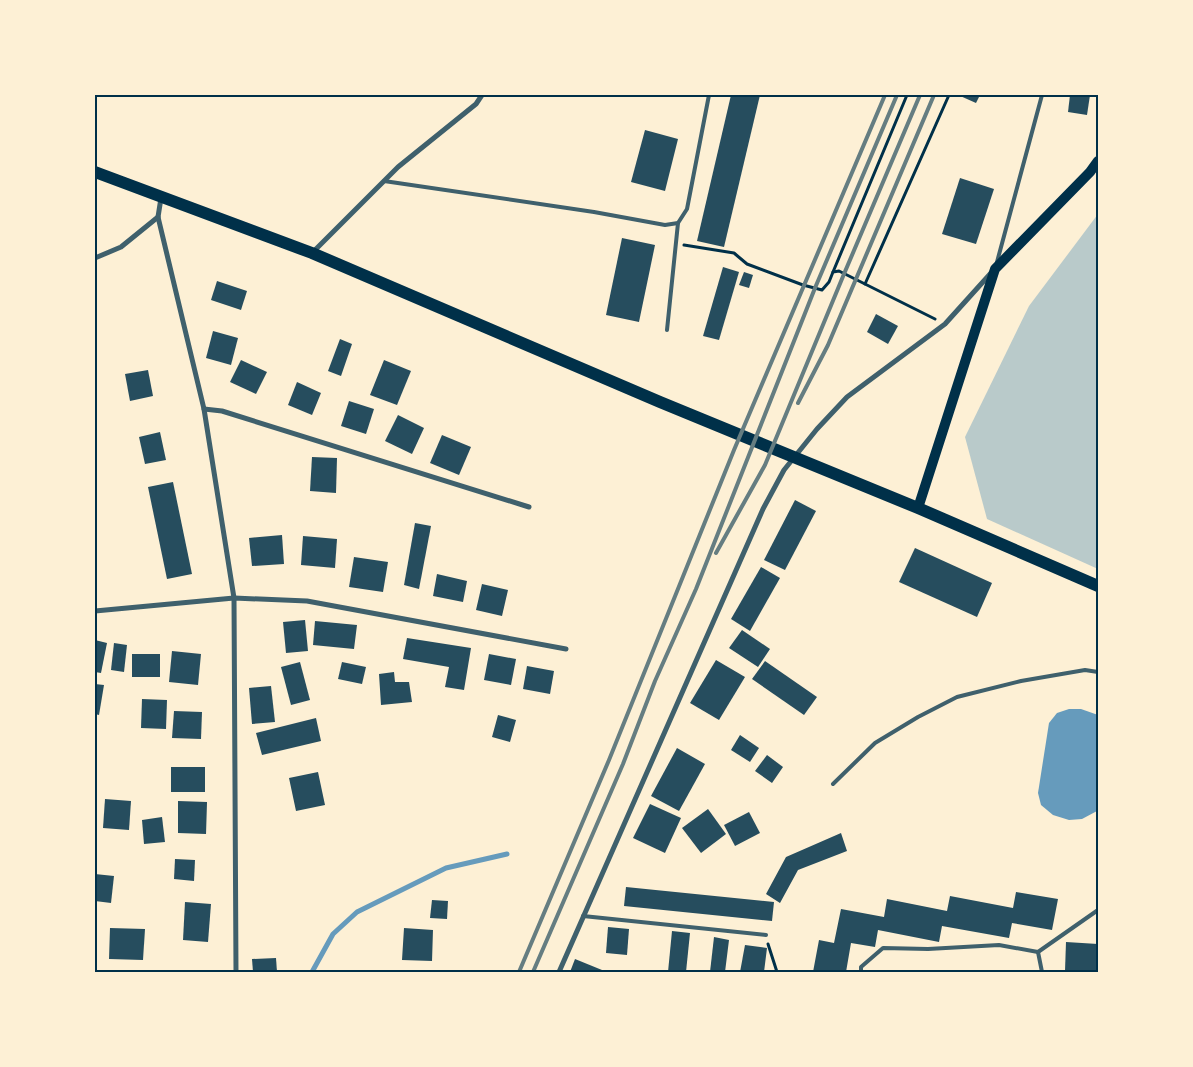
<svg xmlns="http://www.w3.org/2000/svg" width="1193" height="1067" viewBox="0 0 1193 1067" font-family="'Nunito Sans',sans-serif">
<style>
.green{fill:#b9caca}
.water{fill:#669bbc}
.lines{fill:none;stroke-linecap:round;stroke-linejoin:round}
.stream{stroke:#669bbc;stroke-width:5}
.building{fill:#264d5e}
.path{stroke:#003049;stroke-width:3}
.service{stroke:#3f606c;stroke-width:4}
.minor{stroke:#3f606c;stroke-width:5}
.secondary{stroke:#003049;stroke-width:10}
.primary{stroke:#003049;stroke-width:12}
.rail{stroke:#657d81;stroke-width:4}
.neatline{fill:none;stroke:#003049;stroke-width:2}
</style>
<rect width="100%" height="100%" fill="#fdf0d5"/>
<polygon class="green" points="1098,214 1098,569 987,519 965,437 1029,306"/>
<polygon class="water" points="1069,709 1081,709 1098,715 1098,809 1097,811 1082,819 1069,820 1053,815 1041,805 1038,793 1049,723 1057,713"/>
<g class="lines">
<polyline class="stream" points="312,972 333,934 357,912 446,868 507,854"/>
</g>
<g class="building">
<polygon points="731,95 760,95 724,247 697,241"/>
<polygon points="958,95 980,95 976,103"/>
<polygon points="1070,95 1090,95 1087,115 1068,112"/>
<polygon points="645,130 678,139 665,191 631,182"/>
<polygon points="960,178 994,189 976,244 942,234"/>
<polygon points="622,238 655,245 639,322 606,315"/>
<polygon points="723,267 739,272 719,340 703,336"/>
<polygon points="744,272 753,275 749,288 739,285"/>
<polygon points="217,281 247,291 241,310 211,300"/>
<polygon points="876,314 898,326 888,344 867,332"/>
<polygon points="213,331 238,338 231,365 206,358"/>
<polygon points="340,339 352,344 341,376 328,371"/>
<polygon points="241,360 267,372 256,394 230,382"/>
<polygon points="384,360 411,371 397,405 370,395"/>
<polygon points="148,370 153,396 130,401 125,374"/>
<polygon points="297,382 321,393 312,415 288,405"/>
<polygon points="349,401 374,409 366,434 341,426"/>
<polygon points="398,415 424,428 412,454 385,441"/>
<polygon points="160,432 166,460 145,464 139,437"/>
<polygon points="442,435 471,447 459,475 430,463"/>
<polygon points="312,457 337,458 336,493 310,491"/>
<polygon points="173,482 192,574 167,579 148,487"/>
<polygon points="795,500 816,511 785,570 764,560"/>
<polygon points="415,523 431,526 419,589 404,585"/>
<polygon points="282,535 284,564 252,566 249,538"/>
<polygon points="303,536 337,539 335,568 301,565"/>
<polygon points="915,548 992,583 977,617 899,582"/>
<polygon points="354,557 388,562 383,592 349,587"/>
<polygon points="761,567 780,578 750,631 731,619"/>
<polygon points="437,574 467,581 463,602 433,596"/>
<polygon points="482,584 508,590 502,616 476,610"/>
<polygon points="305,620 308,651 286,653 283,622"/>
<polygon points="315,621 357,625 354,649 313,645"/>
<polygon points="742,630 770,649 758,667 729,648"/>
<polygon points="407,638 471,648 464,690 445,687 449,667 403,659"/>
<polygon points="95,640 107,643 101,673 95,672"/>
<polygon points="114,643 127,645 124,672 111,670"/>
<polygon points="172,651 201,654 198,685 169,682"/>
<rect x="132" y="654" width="28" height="23"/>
<polygon points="489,654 516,659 511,685 484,680"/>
<polygon points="716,660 745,677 719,720 690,703"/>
<polygon points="765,661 817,697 804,715 752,679"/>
<polygon points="300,662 310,700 291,705 281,667"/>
<polygon points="342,662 366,667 362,684 338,679"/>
<polygon points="527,666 554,671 550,694 523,689"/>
<polygon points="394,672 395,682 409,682 412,702 381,705 379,674"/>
<polygon points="95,684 104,685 99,715 95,714"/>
<polygon points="271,686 275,722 252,724 249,688"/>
<polygon points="142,699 167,700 166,729 141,728"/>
<polygon points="174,711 202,712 201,739 172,738"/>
<polygon points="498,715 516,720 510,742 492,737"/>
<polygon points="316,718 321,741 262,755 256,733"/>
<polygon points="740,735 759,748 750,762 731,750"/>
<polygon points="677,748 705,764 679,811 651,796"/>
<polygon points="767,755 783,767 772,783 755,771"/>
<rect x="171" y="767" width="34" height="25"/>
<polygon points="318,772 325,805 296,811 289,778"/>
<polygon points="105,799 131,801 129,830 103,828"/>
<polygon points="178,801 207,802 206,834 178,833"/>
<polygon points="650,804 681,818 665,853 633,838"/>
<polygon points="708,809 726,834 701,853 682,828"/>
<polygon points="749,812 760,833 735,846 724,825"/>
<polygon points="162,817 165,842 144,844 142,820"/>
<polygon points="841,833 847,851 798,870 780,903 766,894 786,857"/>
<polygon points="175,859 195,860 194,881 174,879"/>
<polygon points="95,874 114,876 111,903 95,901"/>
<polygon points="626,887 774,902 772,921 624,906"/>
<polygon points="1016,892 1058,899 1052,930 1012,923 1009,938 942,926 939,942 878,930 875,947 851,943 846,972 813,972 819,940 834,943 841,909 884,917 887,899 947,911 950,896 1013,908"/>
<polygon points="432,900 448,901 447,919 430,918"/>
<polygon points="185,902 211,904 208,942 183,940"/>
<polygon points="608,927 629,929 627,955 606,953"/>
<polygon points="110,928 145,929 143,960 109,959"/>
<polygon points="404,928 433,930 432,961 402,960"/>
<polygon points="672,931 690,933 686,972 668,972"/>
<polygon points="714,937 729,940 725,972 710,972"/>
<polygon points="1066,942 1098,944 1098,972 1065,971"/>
<polygon points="745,945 767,948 764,972 740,972"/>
<polygon points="276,958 277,972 253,972 252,959"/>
<polygon points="575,959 602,970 601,972 570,972"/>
</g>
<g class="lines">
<g class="path">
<polyline points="684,245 734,253 747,264 803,285 822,290 829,282 833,272 839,271 935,319"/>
<polyline points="833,272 907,95"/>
<polyline points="865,284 949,95"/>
<polyline points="768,944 777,972"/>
</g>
<g class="service">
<polyline points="384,181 594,212 665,225 678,223 687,209 709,95"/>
<polyline points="997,262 1042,95"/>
<polyline points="667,330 678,223"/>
<polyline points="833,784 875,743 918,717 957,697 1021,681 1085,670 1098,672"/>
<polyline points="583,916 766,935"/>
<polyline points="1038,952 1098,910"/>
<polyline points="861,972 861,967 883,948 928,949 999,945 1038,952 1042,972"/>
</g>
<g class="minor">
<polyline points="161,198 158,217 204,409 234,598 236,972"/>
<polyline points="312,253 398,167 476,104 482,95"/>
<polyline points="95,258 121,247 158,217"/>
<polyline points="204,409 222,411 529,507"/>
<polyline points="95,611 234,598 307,601 566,649"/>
<polyline points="559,972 763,509 784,470 817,429 847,397 945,324 991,273"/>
</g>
<polyline class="secondary" points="918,508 995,269 1090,172 1098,161"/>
<polyline class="primary" points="95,172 312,253 660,402 918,508 1098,586"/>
<g class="rail">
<polyline points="798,403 828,345 934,95"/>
<polyline points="716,553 765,465 844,274 920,95"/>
<polyline points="519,972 609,760 734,450 885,95"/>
<polyline points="533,972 623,764 655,681 696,589 815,288 897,95"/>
</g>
</g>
<rect width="1193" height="1067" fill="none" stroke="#fdf0d5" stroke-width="192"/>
<rect x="96" y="96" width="1001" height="875" class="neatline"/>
</svg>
